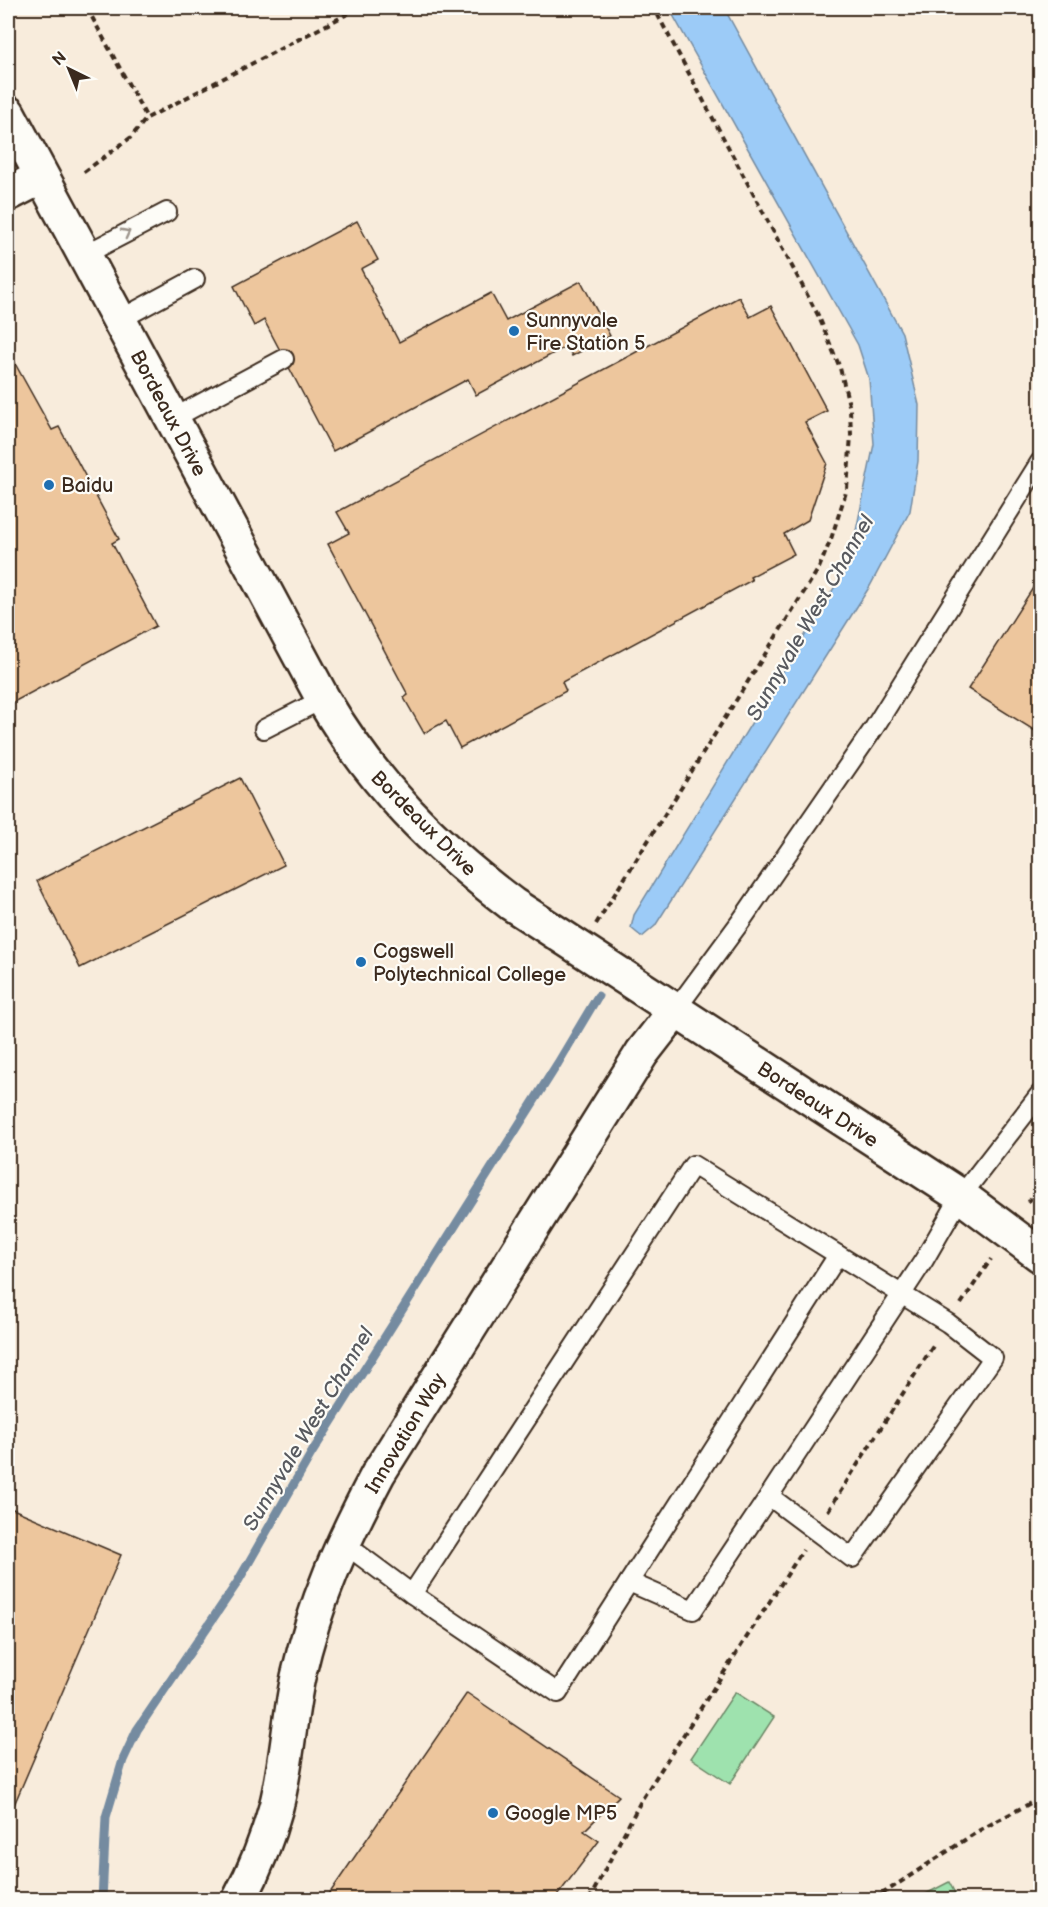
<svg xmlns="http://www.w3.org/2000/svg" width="1048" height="1907" viewBox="0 0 1048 1907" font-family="'Balsamiq Sans',sans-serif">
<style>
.built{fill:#f8ecdc}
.green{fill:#9ee2ae;stroke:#6c8666;stroke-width:1.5}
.water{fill:#9ccbf7;stroke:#758ba0;stroke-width:1.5}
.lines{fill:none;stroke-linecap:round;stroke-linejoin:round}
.stream{stroke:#758ba0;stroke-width:9}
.building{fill:#edc69d;stroke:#3b2a1e;stroke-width:1.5}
.service-casing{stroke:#3b2a1e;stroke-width:22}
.minor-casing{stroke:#3b2a1e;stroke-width:38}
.tertiary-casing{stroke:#3b2a1e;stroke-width:38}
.path{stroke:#3b2a1e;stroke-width:4;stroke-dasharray:6 4.5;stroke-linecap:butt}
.service{stroke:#fdfcf7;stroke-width:18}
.minor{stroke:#fdfcf7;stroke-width:33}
.tertiary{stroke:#fdfcf7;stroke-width:33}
.oneway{stroke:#9c938a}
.poi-dot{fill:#1f6fb2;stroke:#fdfcf7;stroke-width:2}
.labels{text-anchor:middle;stroke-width:4.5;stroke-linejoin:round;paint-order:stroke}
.poi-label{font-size:20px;fill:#3b2a1e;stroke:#fdfcf7;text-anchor:start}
.street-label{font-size:20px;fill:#3b2a1e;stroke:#fdfcf7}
.water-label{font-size:21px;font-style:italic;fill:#585a5f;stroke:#fdfcf7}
</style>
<rect width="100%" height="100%" fill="#fdfcf7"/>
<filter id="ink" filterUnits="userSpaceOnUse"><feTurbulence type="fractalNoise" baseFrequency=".0167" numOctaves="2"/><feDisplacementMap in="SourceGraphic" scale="12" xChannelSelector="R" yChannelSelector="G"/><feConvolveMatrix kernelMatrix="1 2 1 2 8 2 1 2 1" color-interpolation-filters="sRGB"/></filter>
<g filter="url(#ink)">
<rect class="built" x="8" y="8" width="1032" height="1891"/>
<g class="green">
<polygon points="735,1692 774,1717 730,1784 691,1758"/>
<polygon points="949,1882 958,1899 916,1899"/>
</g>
<polygon class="water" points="669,8 724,8 902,333 919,405 918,461 910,511 870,586 655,926 642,937 631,928 634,915 842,575 851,555 874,444 869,379 858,345"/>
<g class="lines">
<polyline class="stream" points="102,1900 106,1817 123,1760 137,1730 237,1583 311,1454 558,1063 598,996"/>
</g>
<g class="building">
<polygon points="357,221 378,260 361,269 399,342 491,293 506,321 581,281 610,336 572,356 567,346 476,395 468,379 333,451 264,320 254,326 234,286"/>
<polygon points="739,297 750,317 771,306 827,411 805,422 827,463 808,520 784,534 794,554 750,577 752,580 562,682 566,691 460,748 446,721 424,733 404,698 408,695 328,544 349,533 337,512"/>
<polygon points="8,351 52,430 59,427 119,539 112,543 156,626 8,705"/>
<polygon points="1040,577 1040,734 968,689"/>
<polygon points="240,778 284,865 80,968 37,881"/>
<polygon points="8,1507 121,1555 8,1819"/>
<polygon points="467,1693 619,1796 584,1831 599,1841 554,1900 325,1900"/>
</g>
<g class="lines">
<defs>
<g id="service">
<polyline points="84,255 167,212"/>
<polyline points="119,320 195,279"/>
<polyline points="172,419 284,359"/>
<polyline points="264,729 323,699"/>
<polyline points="674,1012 741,921 874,728 1040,462"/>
<polyline points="769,1496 924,1260 961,1196 1040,1094"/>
<polyline points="342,1542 412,1594 693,1165 948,1323 993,1358 852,1558 769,1496 693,1610 629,1582"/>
<polyline points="412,1594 558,1693 838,1255"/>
</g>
<g id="minor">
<polyline points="8,194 41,177"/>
<path d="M239,1900c16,-30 28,-60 37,-93 11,-42 13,-88 22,-130 17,-76 44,-135 80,-203l264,-421 32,-41"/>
</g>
<path id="tertiary" d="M8,113l315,586c50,85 111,146 189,205l449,292 79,59"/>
</defs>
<use href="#service" class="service-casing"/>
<use href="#minor" class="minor-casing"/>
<use href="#tertiary" class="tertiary-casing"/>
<g class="path">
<polyline points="87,8 147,118"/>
<polyline points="84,172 130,138 147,118 359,8"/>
<polyline points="8,231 13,229"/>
<polyline points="596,924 819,568 831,539 847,489 851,435 850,409 840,368 819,317 654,8"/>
<polyline points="1028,1203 1040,1184"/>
<polyline points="961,1304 991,1259"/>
<polyline points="828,1511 935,1343"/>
<polyline points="589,1900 642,1799 803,1550"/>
<polyline points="873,1900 980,1830 1040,1798"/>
</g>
<use href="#service" class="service"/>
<use href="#minor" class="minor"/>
<use href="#tertiary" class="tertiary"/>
</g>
<defs><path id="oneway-chevron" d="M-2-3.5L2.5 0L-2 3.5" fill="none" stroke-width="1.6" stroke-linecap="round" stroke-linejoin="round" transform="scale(1.5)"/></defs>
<use class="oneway" href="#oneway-chevron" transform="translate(126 233) rotate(-28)"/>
</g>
<g class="poi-dot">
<circle cx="514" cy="331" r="6"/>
<circle cx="49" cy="485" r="6"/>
<circle cx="361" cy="962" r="6"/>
<circle cx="493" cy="1813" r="6"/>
</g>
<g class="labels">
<g class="poi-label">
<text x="526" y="327">Sunnyvale<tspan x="526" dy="23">Fire Station 5</tspan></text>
<text x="61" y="492">Baidu</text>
<text x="373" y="958">Cogswell<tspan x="373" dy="23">Polytechnical College</tspan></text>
<text x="505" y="1820">Google MP5</text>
</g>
<g class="street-label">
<text transform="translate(169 413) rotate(62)" y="7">Bordeaux Drive</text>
<text transform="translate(424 823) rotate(45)" y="7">Bordeaux Drive</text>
<text transform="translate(818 1104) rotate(33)" y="7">Bordeaux Drive</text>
<text transform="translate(405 1433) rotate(-59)" y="7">Innovation Way</text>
</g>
<g class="water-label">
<text transform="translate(810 618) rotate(-60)" y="7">Sunnyvale West Channel</text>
<text transform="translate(308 1429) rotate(-59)" y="7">Sunnyvale West Channel</text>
</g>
</g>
<rect width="1048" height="1907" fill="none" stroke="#fdfcf7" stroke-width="30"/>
<rect x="15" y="15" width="1018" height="1877" fill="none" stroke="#3b2a1e" stroke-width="2" filter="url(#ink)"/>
<g transform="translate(69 69) rotate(317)" stroke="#fdfcf7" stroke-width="4.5" paint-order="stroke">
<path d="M0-4.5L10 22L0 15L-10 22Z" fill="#3b2a1e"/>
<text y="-9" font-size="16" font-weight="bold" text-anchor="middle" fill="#3b2a1e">N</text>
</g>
</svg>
